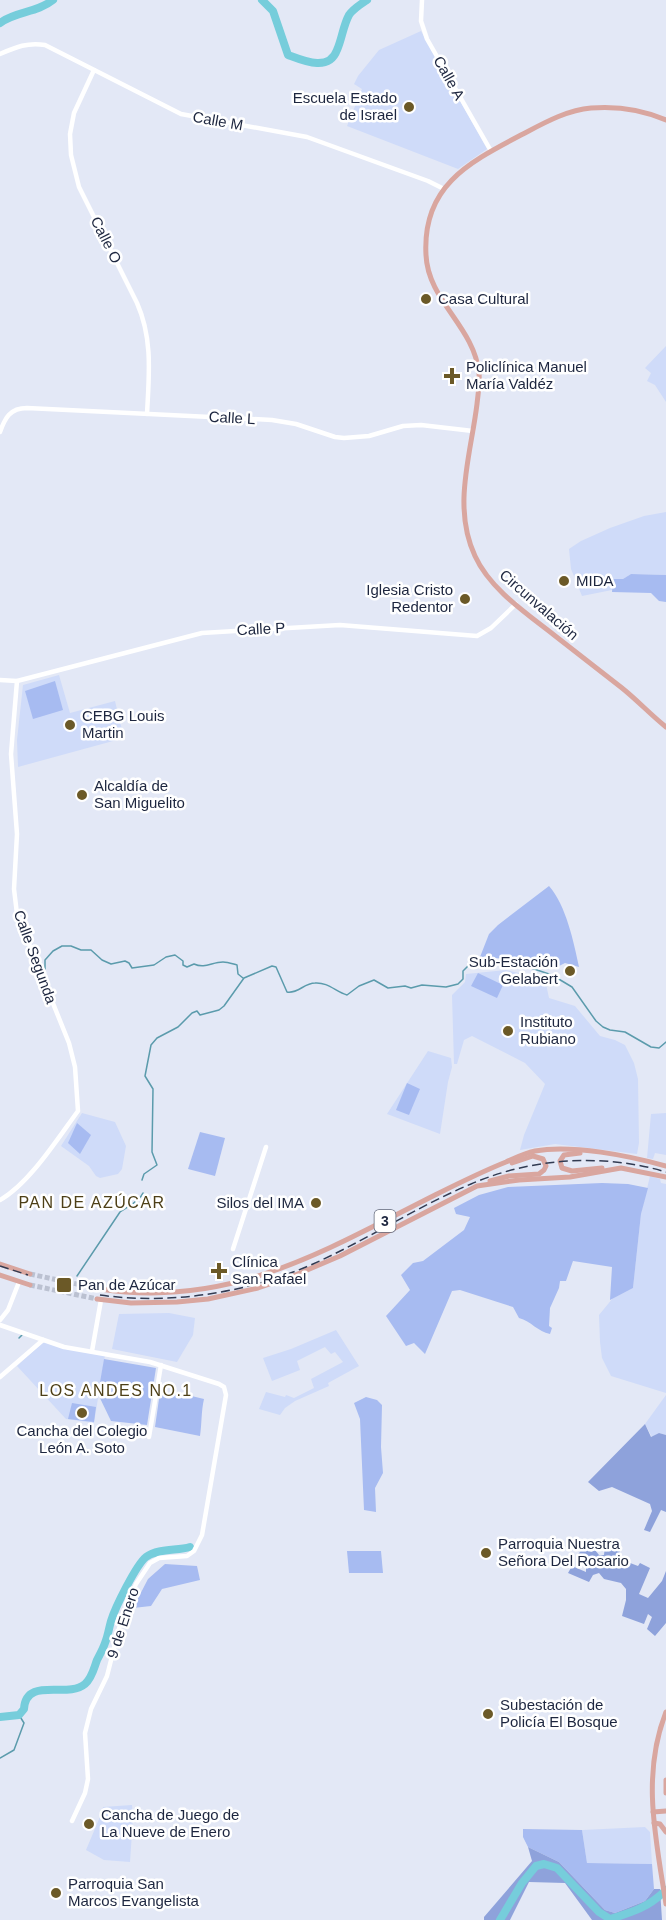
<svg xmlns="http://www.w3.org/2000/svg" width="666" height="1920" viewBox="0 0 666 1920" font-family="Helvetica,sans-serif">
<style>
.built{fill:#cfdbf9}
.green{fill:#a7bbf1}
.forest{fill:#8ea2db}
.lines{fill:none;stroke-linecap:round;stroke-linejoin:round}
.stream{stroke:#5b9bac;stroke-width:1.5}
.river{stroke:#76cddb;stroke-width:8}
.major-tunnel{stroke:#bbc1d1;stroke-width:5;stroke-dasharray:5 2.5;stroke-linecap:butt}
.minor{stroke:#fff;stroke-width:4.5}
.major{stroke:#d9a69f;stroke-width:5}
.rail{stroke:#323b52;stroke-width:1.5;stroke-dasharray:9 4.5;stroke-linecap:butt}
.poi-dot{fill:#6b5927;stroke:#fff;stroke-width:2}
.labels{text-anchor:middle;stroke-width:5;stroke-linejoin:round;paint-order:stroke}
.shield{fill:#fff;stroke:#616779;stroke-width:1.5}
.shield-label{font-size:14px;font-weight:bold;fill:#1d263f}
.street-label{font-size:15px;fill:#1d263f;stroke:#fff}
.poi-label{font-size:15px;fill:#1d263f;stroke:#fff;text-anchor:start}
.neighbourhood-label{font-size:16px;letter-spacing:1.5px;fill:#4d3f17;stroke:#fff}
</style>
<rect width="100%" height="100%" fill="#e3e8f6"/>
<g class="built">
<polygon points="421,31 487,149 458,169 347,126 362,89 354,84 358,76 379,50"/>
<polygon points="666,346 666,402 655,385 647,381 651,373 645,368"/>
<polygon points="666,512 666,575 631,574 623,579 613,579 612,590 582,596 571,569 569,549 581,541 610,528 644,516"/>
<polygon points="59,675 70,713 115,701 124,738 18,767 17,740 23,685"/>
<polygon points="506,970 545,979 549,998 575,1006 600,1036 615,1040 625,1045 634,1063 638,1079 639,1143 637,1154 555,1144 520,1150 524,1135 545,1084 525,1063 472,1036 464,1040 457,1064 454,1064 452,995 465,982 466,974"/>
<polygon points="428,1051 451,1058 452,1067 448,1082 440,1134 387,1114"/>
<polygon points="82,1113 115,1122 126,1146 122,1169 118,1174 100,1178 96,1176 89,1166 61,1146"/>
<polygon points="666,1113 666,1155 655,1153 653,1159 647,1158 651,1114"/>
<polygon points="650,1176 660,1179 661,1183 666,1184 666,1393 611,1376 602,1358 600,1342 599,1315 613,1298 633,1288 641,1214"/>
<polygon points="169,1313 195,1318 193,1335 177,1362 112,1349 119,1314"/>
<polygon points="336,1330 359,1366 328,1383 329,1386 295,1401 285,1408 280,1415 259,1409 266,1392 285,1397 286,1395 294,1398 314,1388 311,1379 343,1362 335,1352 331,1354 325,1347 297,1361 300,1370 272,1381 263,1358 291,1349"/>
<polygon points="43,1342 105,1355 94,1423 66,1419 17,1366"/>
<polygon points="666,1395 666,1435 659,1433 652,1437 645,1424"/>
<polygon points="132,1805 133,1818 130,1862 104,1860 86,1850 102,1812 103,1807"/>
<polygon points="645,1827 650,1832 652,1864 587,1863 582,1830"/>
</g>
<g class="green">
<polygon points="631,574 666,575 666,602 659,601 651,593 612,592 613,579 623,579"/>
<polygon points="55,681 63,710 33,719 25,691"/>
<path d="M549,886c17,19 25,57 30,81l-14,-4 -10,5 -43,-9 -32,-2 9,-23 9,-9z"/>
<polygon points="478,973 503,985 497,998 471,986"/>
<polygon points="407,1083 420,1089 409,1115 396,1110"/>
<polygon points="77,1123 91,1135 80,1154 68,1143"/>
<polygon points="200,1132 225,1138 215,1176 188,1169"/>
<path d="M602,1183l26,1 20,4 -7,26 -8,74 -23,12 2,-33 -39,-6 -7,20h-6l-1,7 -9,20 -1,18 3,2 -2,6c-12,-2 -19,-13 -31,-16l-6,-11 -53,-17 -8,1 -27,63 -11,-11 -8,3 -20,-30 24,-26 -9,-15 12,-12 10,-2 41,-31 6,-13 -14,-3 -2,-6 25,-13 29,-8z"/>
<polygon points="104,1359 156,1368 147,1425 111,1421 98,1394"/>
<path d="M160,1392h15l29,7c-3,13 -2,24 -4,37l-45,-9z"/>
<polygon points="366,1397 377,1400 382,1405 381,1447 383,1473 375,1488 376,1512 364,1510 360,1419 354,1403"/>
<polygon points="72,1403 96,1407 94,1422 68,1419"/>
<polygon points="347,1551 381,1551 383,1573 349,1573"/>
<polygon points="165,1564 197,1566 200,1580 162,1589 151,1606 133,1608 148,1579"/>
<polygon points="523,1829 582,1830 587,1863 652,1864 654,1889 645,1901 615,1913 605,1910 559,1862 528,1847 523,1837"/>
</g>
<g class="forest">
<polygon points="645,1424 651,1437 659,1433 666,1435 666,1512 661,1510 650,1532 644,1530 652,1511 650,1504 612,1487 599,1491 588,1482"/>
<polygon points="586,1546 591,1552 595,1550 599,1555 604,1555 605,1546 621,1549 617,1558 638,1566 640,1563 650,1568 639,1594 648,1598 662,1581 666,1571 666,1623 655,1636 647,1629 652,1617 648,1614 644,1624 622,1616 626,1600 626,1589 621,1583 604,1579 599,1573 593,1575 589,1582 568,1573 572,1566 586,1572 586,1561 578,1554"/>
<polygon points="528,1847 559,1862 605,1910 615,1913 645,1901 654,1889 660,1889 662,1920 592,1920 565,1883 529,1882 510,1920 484,1920 484,1917 532,1861"/>
</g>
<g class="lines">
<g class="stream">
<path d="M45,969v-9l8,-9 9,-5h9l10,4h10l11,10 9,4 14,-3 4,2 3,5 22,-3 12,-8 9,-2 8,6v4l4,2 7,-3c11,5 18,-2 29,-2 5,0 10,2 14,3l1,9 5,4"/>
<path d="M142,1180l2,-6 13,-9 -5,-13 1,-63 -8,-13 6,-31 6,-7 21,-11 14,-14 5,-2 3,4 19,-5 5,-4 20,-28 28,-12 4,1 11,25c11,2 17,-9 28,-9 13,-1 21,9 32,12l12,-9 15,-6 14,8 17,-2 6,2 11,-3 24,2 12,-3 5,-5v-8l5,-5 6,-2 10,2 12,-4 14,1 15,3 27,9 20,12 24,34 7,6 7,3 15,2 26,15 8,1 7,-6"/>
<path d="M77,1276l43,-64c8,-6 19,-10 23,-19"/>
<polyline points="19,1338 22,1335"/>
<polyline points="0,1758 14,1750 24,1723 19,1715"/>
</g>
<g class="river">
<path d="M262,0l11,11 15,44c16,6 41,17 49,-5 5,-11 6,-24 12,-35 4,-6 12,-11 18,-15"/>
<path d="M0,23c16,-12 37,-10 53,-23"/>
<path d="M0,1717l19,-2 5,-6c2,-33 43,-10 61,-25 7,-6 9,-16 12,-24 3,-6 6,-11 8,-17 3,-7 4,-15 6,-22 4,-13 25,-56 35,-64 13,-9 31,-6 44,-10"/>
<path d="M500,1920l22,-37 14,-17 8,-2 13,4 42,44 11,7c23,-7 39,-12 56,-29"/>
</g>
<g class="major-tunnel">
<polyline points="30,1274 100,1289"/>
<polyline points="30,1285 97,1299"/>
</g>
<g class="minor">
<polyline points="422,0 421,21 427,39 491,151"/>
<path d="M0,54c16,-7 28,-12 45,-9l136,69 126,23 121,44 16,8"/>
<path d="M94,70l-20,43 -4,21 1,21 8,32 58,116c16,36 12,72 10,111"/>
<path d="M0,432c5,-14 10,-24 27,-24l245,12 24,4 39,13 9,1 25,-2 34,-10 18,-1 52,6"/>
<polyline points="0,680 17,681 202,633 340,625 477,636 491,628 516,604"/>
<path d="M0,1200c29,-16 58,-62 78,-89l-3,-44 -6,-24 -52,-129 -3,-25 3,-55 -6,-80 6,-73"/>
<polyline points="233,1249 266,1147"/>
<polyline points="0,1320 8,1310 19,1282"/>
<polyline points="0,1325 64,1347 150,1362 219,1384 224,1387 226,1395 202,1535 194,1551 187,1556 159,1558 150,1563 136,1584 121,1621 107,1676 91,1709 85,1733 88,1779 85,1793 72,1821"/>
<polyline points="92,1351 101,1300"/>
<polyline points="0,1377 43,1340"/>
<polyline points="149,1437 161,1365"/>
</g>
<g class="major">
<path d="M666,120c-23,-10 -50,-14 -75,-12 -24,2 -47,15 -68,26 -53,28 -101,51 -97,121 2,46 48,71 53,118 1,10 -1,21 -2,31 -6,50 -25,103 -2,152 15,33 51,57 79,79 23,18 45,35 68,53 15,12 29,27 44,39"/>
<polyline points="580,1153 564,1155 560,1161 562,1168 572,1171 602,1168"/>
<polyline points="490,1181 509,1176 539,1174 544,1170 546,1166 543,1159 533,1156 512,1163"/>
<polyline points="0,1264 30,1274"/>
<polyline points="0,1275 30,1285"/>
<path d="M100,1289c130,20 224,-38 335,-94 24,-12 46,-23 71,-33 9,-4 19,-9 29,-11 37,-7 95,5 131,15"/>
<polyline points="97,1299 131,1303 177,1302 208,1299 258,1288 293,1276 340,1256 477,1186 519,1180 570,1177 621,1168 666,1177"/>
<path d="M666,1712c-25,63 -10,128 0,192"/>
<polyline points="666,1780 666,1793"/>
<polyline points="653,1812 666,1811"/>
<polyline points="654,1823 660,1824 666,1832"/>
</g>
<g class="rail">
<polyline points="0,1266 28,1275"/>
<path d="M100,1295c71,10 147,-2 213,-31 54,-24 103,-57 158,-80 60,-26 132,-31 195,-12"/>
</g>
</g>
<g class="poi-dot">
<circle cx="409" cy="107" r="6"/>
<circle cx="426" cy="299" r="6"/>
<path d="M449 367h6v6h6v6h-6v6h-6v-6h-6v-6h6z"/>
<circle cx="564" cy="581" r="6"/>
<circle cx="465" cy="599" r="6"/>
<circle cx="70" cy="725" r="6"/>
<circle cx="82" cy="795" r="6"/>
<circle cx="570" cy="971" r="6"/>
<circle cx="508" cy="1031" r="6"/>
<circle cx="316" cy="1203" r="6"/>
<path d="M216 1262h6v6h6v6h-6v6h-6v-6h-6v-6h6z"/>
<rect x="56" y="1277" width="16" height="16" rx="3"/>
<circle cx="82" cy="1413" r="6"/>
<circle cx="486" cy="1553" r="6"/>
<circle cx="488" cy="1714" r="6"/>
<circle cx="89" cy="1824" r="6"/>
<circle cx="56" cy="1893" r="6"/>
</g>
<g class="labels">
<rect class="shield" x="374.5" y="1210" width="21" height="22" rx="4.5"/>
<g class="shield-label">
<text x="385" y="1226">3</text>
</g>
<g class="street-label">
<text transform="translate(449 78) rotate(61)" y="5">Calle A</text>
<text transform="translate(218 121) rotate(10)" y="5">Calle M</text>
<text transform="translate(106 240) rotate(63)" y="5">Calle O</text>
<text transform="translate(232 418) rotate(3)" y="5">Calle L</text>
<text transform="translate(539 605) rotate(41)" y="5">Circunvalación</text>
<text transform="translate(261 629) rotate(-3)" y="5">Calle P</text>
<text transform="translate(35 957) rotate(70)" y="5">Calle Segunda</text>
<text transform="translate(123 1623) rotate(-72)" y="5">9 de Enero</text>
</g>
<g class="poi-label">
<text x="397" y="103" text-anchor="end">Escuela Estado<tspan x="397" dy="17">de Israel</tspan></text>
<text x="438" y="304">Casa Cultural</text>
<text x="466" y="372">Policlínica Manuel<tspan x="466" dy="17">María Valdéz</tspan></text>
<text x="576" y="586">MIDA</text>
<text x="453" y="595" text-anchor="end">Iglesia Cristo<tspan x="453" dy="17">Redentor</tspan></text>
<text x="82" y="721">CEBG Louis<tspan x="82" dy="17">Martin</tspan></text>
<text x="94" y="791">Alcaldía de<tspan x="94" dy="17">San Miguelito</tspan></text>
<text x="558" y="967" text-anchor="end">Sub-Estación<tspan x="558" dy="17">Gelabert</tspan></text>
<text x="520" y="1027">Instituto<tspan x="520" dy="17">Rubiano</tspan></text>
<text x="304" y="1208" text-anchor="end">Silos del IMA</text>
<text x="232" y="1267">Clínica<tspan x="232" dy="17">San Rafael</tspan></text>
<text x="78" y="1290">Pan de Azúcar</text>
<text x="82" y="1436" text-anchor="middle">Cancha del Colegio<tspan x="82" dy="17">León A. Soto</tspan></text>
<text x="498" y="1549">Parroquia Nuestra<tspan x="498" dy="17">Señora Del Rosario</tspan></text>
<text x="500" y="1710">Subestación de<tspan x="500" dy="17">Policía El Bosque</tspan></text>
<text x="101" y="1820">Cancha de Juego de<tspan x="101" dy="17">La Nueve de Enero</tspan></text>
<text x="68" y="1889">Parroquia San<tspan x="68" dy="17">Marcos Evangelista</tspan></text>
</g>
<g class="neighbourhood-label">
<text x="92" y="1208">PAN DE AZÚCAR</text>
<text x="116" y="1396">LOS ANDES NO.1</text>
</g>
</g>
</svg>
